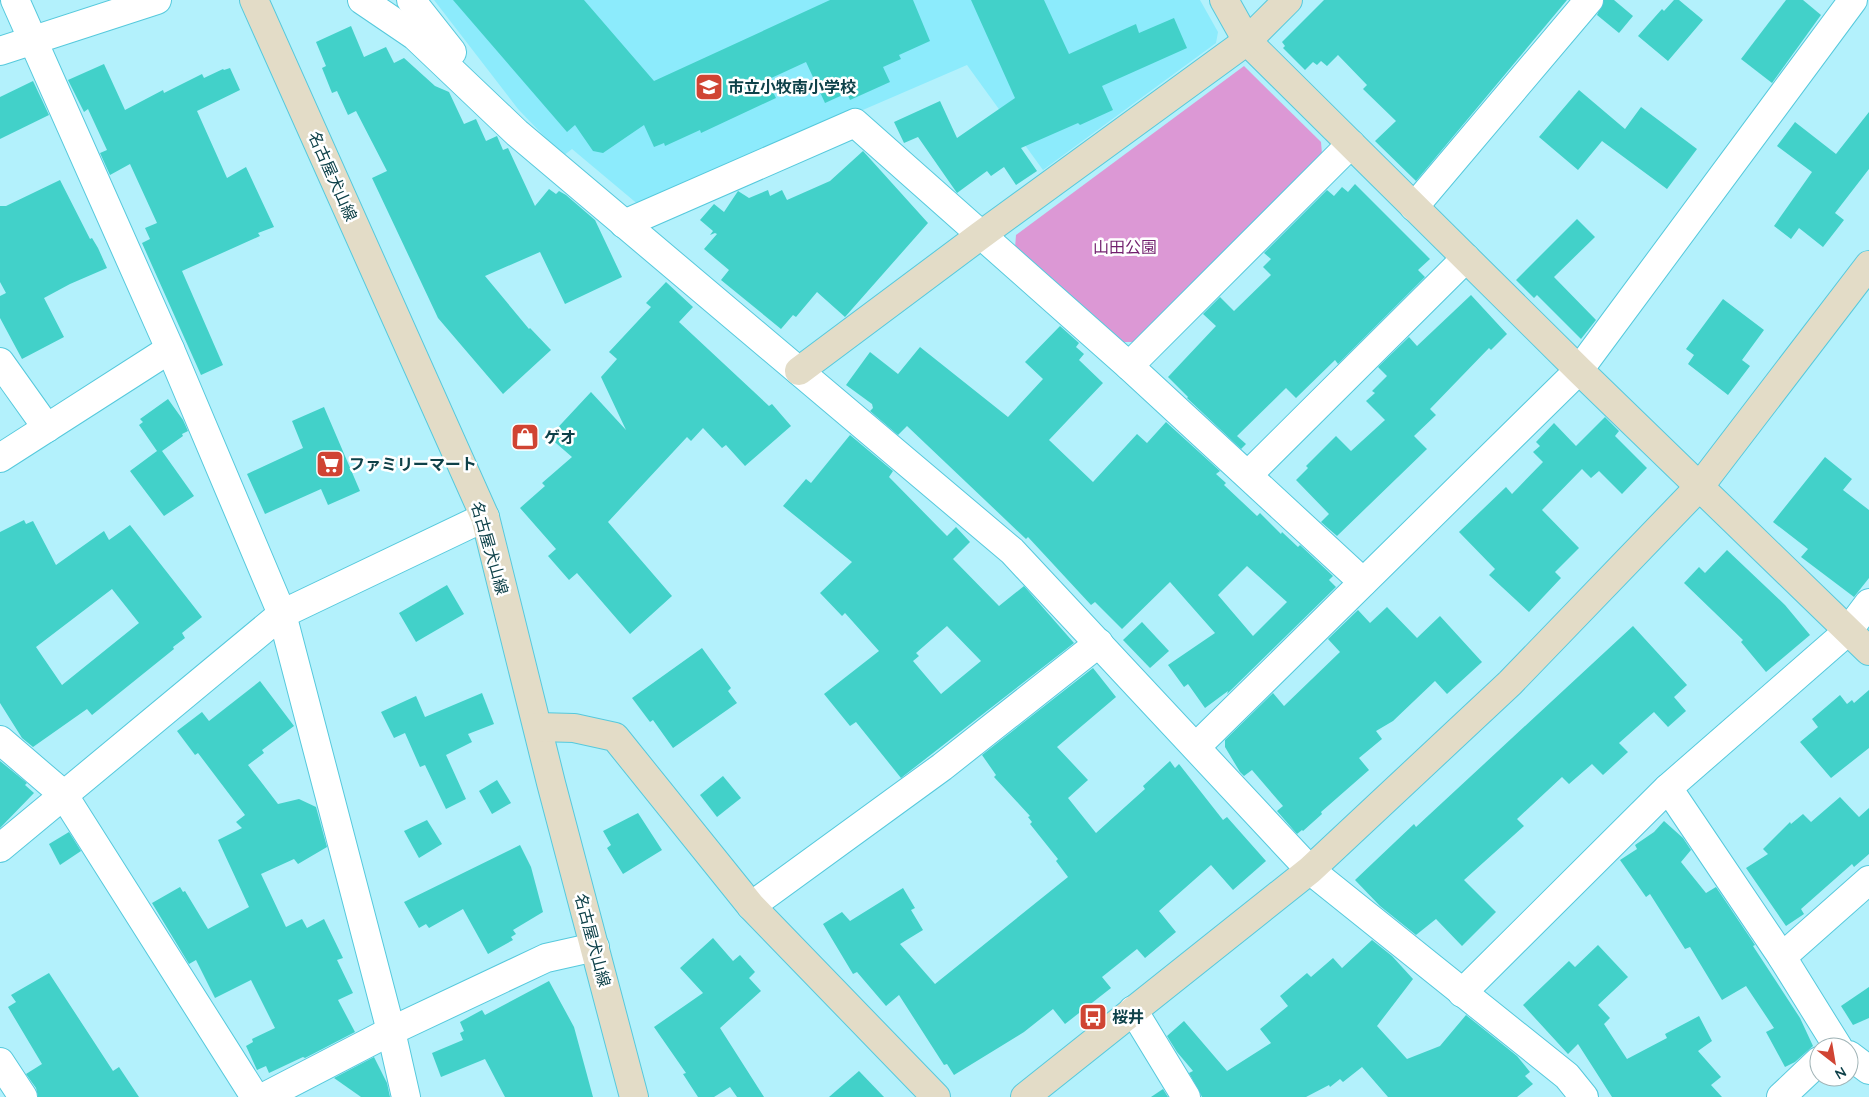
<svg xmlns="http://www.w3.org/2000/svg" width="1869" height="1097" viewBox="0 0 1869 1097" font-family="Quicksand,'Noto Sans JP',sans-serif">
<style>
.built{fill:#8cebfc}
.green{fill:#dc98d5}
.building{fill:#42d1c9;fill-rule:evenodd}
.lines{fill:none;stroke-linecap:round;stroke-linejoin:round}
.street-casing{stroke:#56c9dc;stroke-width:30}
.secondary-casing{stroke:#56c9dc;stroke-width:30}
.street{stroke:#fff;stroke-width:28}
.secondary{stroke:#e3dcc7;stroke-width:28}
.labels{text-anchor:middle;stroke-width:5;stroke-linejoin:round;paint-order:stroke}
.poi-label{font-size:16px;font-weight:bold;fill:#0e4149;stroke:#fff;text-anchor:start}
.street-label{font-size:16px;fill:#0e4149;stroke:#fff}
.park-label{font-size:16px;fill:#711e6d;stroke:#fff}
</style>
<rect width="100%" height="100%" fill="#b3f1fc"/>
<polygon class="built" points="434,0 1200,0 1218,32 1216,43 1043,170 967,65 640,206 572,149 563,156 518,109"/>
<polygon class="green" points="1244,66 1321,142 1322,154 1134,342 1120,342 1015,248 1016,235"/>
<g class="building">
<polygon points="453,0 584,0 654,81 830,0 913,0 930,41 899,55 901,59 883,67 890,82 850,100 847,93 825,103 806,62 767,80 776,98 701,133 700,130 665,146 664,143 654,147 644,125 603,153 593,151 575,125 567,132"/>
<polygon points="971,0 1044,0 1069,54 1136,24 1139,33 1174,18 1187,48 1102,86 1113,110 1080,125 1078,123 1021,148 1037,171 1016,185 1004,167 991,176 987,171 957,193 918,137 904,143 894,122 940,101 957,138 1015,98"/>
<polygon points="1324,0 1567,0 1416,181 1375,141 1396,121 1363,89 1367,85 1338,55 1327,66 1321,61 1317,65 1313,62 1305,70 1283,48 1285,46 1282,42"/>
<polygon points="1604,0 1614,0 1633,16 1619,33 1597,15"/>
<polygon points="1674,0 1679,0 1703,20 1668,61 1638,36 1662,9 1664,11"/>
<polygon points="1786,0 1803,0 1821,15 1772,83 1741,59"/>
<polygon points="351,26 364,57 386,47 394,63 404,58 435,86 449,92 464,124 476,119 486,141 497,136 503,150 508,148 535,206 549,189 556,194 559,191 566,195 595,220 622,277 565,304 540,252 485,276 529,329 530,328 551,350 503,394 438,318 372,178 387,171 356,111 348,115 337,91 332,93 322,68 326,66 316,42"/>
<polygon points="104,64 125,110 163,90 164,93 202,74 204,78 223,69 224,70 230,68 240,90 197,111 227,178 246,167 274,227 258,233 260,236 182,271 223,365 201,375 142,243 150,239 145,228 157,223 130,164 110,175 100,153 107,150 88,109 84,112 68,80"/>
<polygon points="33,81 49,115 0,139 0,97"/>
<polygon points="1579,90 1625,129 1641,107 1697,149 1667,189 1602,141 1578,170 1539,137"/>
<polygon points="1869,112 1869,169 1835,213 1844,220 1823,247 1799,228 1791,239 1774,226 1812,172 1777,146 1795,122 1836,154"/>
<polygon points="863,151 928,223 845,317 817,292 796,317 793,315 781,329 721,280 729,270 704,249 717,234 715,233 710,235 713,231 700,220 714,204 724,212 738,191 749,198 768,190 770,196 782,190 787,200 830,181"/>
<polygon points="60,180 90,239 92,238 98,248 107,268 70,284 44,298 64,337 22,359 0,318 0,296 6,293 0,282 0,206 6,206"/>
<polygon points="1355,184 1430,259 1418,270 1425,277 1338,364 1335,360 1296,398 1286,388 1237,436 1246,444 1241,449 1187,398 1188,397 1168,377 1216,326 1203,314 1220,297 1234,311 1271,275 1263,267 1271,259 1264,253 1327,190 1334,196 1342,187 1348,192"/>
<polygon points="1577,219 1595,237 1554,277 1596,320 1581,339 1537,295 1534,298 1516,280"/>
<polygon points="666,282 693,307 679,322 769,406 772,404 791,426 745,466 726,445 722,448 703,428 691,441 687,437 608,522 672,596 630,634 577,573 569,580 548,556 556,549 520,508 545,486 542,483 572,457 549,437 591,392 626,430 601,377 617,359 609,352 651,307 646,303"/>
<polygon points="1471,295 1507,334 1491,350 1489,348 1430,409 1436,415 1414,436 1427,449 1337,536 1321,522 1329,514 1296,480 1308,468 1306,466 1336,436 1351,451 1385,420 1366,401 1375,393 1372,391 1387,376 1378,367 1409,337 1417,346"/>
<polygon points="1723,299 1764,330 1742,360 1750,366 1728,395 1688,364 1694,355 1686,349"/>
<path d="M1060,326l19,17 -3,4 8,7 -5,6 24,23 -54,57 44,42 44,-48 10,9 19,-21 54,49 -4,3 10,9 -2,2 33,31 3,-3 21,21 1,-2 16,15 2,-2 33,31 -4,4 7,7 -109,107 1,-3 -23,17 -17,-24 -4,3 -16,-22 47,-32 -45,-51 -48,47 -27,-27 -4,3 -63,-68 -2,2 -119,-113 -9,9 -28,-24 3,-3 -1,-4 -26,-19 24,-33 28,22 22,-27 88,70 35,-38 -18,-17zM1247,566l40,36 -34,34 -35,-41z"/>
<polygon points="168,399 183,420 188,431 182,434 183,436 162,451 194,496 164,516 130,471 157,451 139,425 143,422 140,419"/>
<polygon points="324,407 360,491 328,505 321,489 265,514 247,474 303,448 292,421"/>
<polygon points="1605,417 1619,431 1615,436 1647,468 1622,494 1599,471 1591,478 1582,469 1542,510 1579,548 1555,572 1561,578 1529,612 1489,575 1495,569 1459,532 1506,487 1512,494 1543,462 1533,452 1540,446 1536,442 1554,423 1576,446"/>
<path d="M850,435l43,36 -4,6 58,59 9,-9 14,15 -17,17 46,47 25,-20 50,57 -173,135 -45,-56 -6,4 -26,-32 55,-43 -34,-38 -3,3 -22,-23 32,-31 -69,-56 23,-27 5,4zM947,626l34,35 -40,33 -28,-33 6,-5 -3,-3z"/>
<polygon points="1825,457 1852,479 1843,490 1869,510 1869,578 1854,597 1801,557 1808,549 1773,522"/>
<path d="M24,520l2,4 7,-3 23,44 48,-34 5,9 21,-15 72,92 -20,16 3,5 -12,9 1,2 -82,66 -5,-6 -54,38 -11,-9 -22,-35v-171zM112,589l27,34 -77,62 -26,-38z"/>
<polygon points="1727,550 1785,605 1810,635 1766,672 1741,642 1743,640 1684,583 1699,567 1705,573"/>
<polygon points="447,585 464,614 416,642 399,613"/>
<polygon points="1387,607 1417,638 1440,616 1482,662 1447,694 1435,681 1393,721 1376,731 1382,739 1359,758 1369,770 1321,812 1322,814 1303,831 1302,830 1297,834 1277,811 1283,806 1252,770 1244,776 1240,772 1225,747 1225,740 1273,693 1284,706 1340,652 1328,639 1358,610 1370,623"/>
<polygon points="1142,622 1169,651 1150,668 1123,640"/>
<polygon points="1633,626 1687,685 1674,697 1686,711 1668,727 1654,712 1619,743 1628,752 1603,775 1592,764 1569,784 1562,777 1517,819 1524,826 1464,880 1496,912 1462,946 1436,919 1416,935 1380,906 1355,880 1414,824 1416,827"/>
<polygon points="702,648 731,688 728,691 737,703 673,748 653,720 650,722 632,698"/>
<polygon points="1093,668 1116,697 1057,747 1088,780 1068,798 1096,833 1145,789 1143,786 1170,761 1175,768 1179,764 1223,820 1227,817 1266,861 1233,890 1211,865 1159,911 1176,932 1145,958 1137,949 1102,977 1111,988 1065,1024 1053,1009 1024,1032 954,1075 947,1064 944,1065 899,995 886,1006 857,972 853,974 823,924 842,912 850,921 903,888 915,908 911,910 923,930 900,944 935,984 1068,877 1056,861 1058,859 1030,824 1032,822 1028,817 1030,816 994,777 996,775 982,755"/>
<polygon points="260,681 294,726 262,750 264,753 248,765 278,804 299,799 316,807 327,847 298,864 294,859 261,874 286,927 302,919 307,928 324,919 343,958 337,960 353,993 338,1000 355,1032 305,1058 303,1057 269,1073 266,1066 257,1070 246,1046 253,1042 252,1039 275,1028 251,980 215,998 196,960 189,964 152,903 180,887 183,892 185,891 208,929 249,907 218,840 242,828 236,822 245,815 198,753 195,755 177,731 202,712 209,721"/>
<polygon points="1869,690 1869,748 1831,778 1800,742 1818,727 1812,719 1840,695 1847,704 1852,700 1854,703"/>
<polygon points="482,693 494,724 468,734 472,742 446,755 466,799 446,809 425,765 420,767 405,733 394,738 381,712 416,696 425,717"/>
<polygon points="0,761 27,783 25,785 34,793 0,828"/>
<polygon points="723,776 741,798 717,817 700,795"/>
<polygon points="497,780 511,803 492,814 479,791"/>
<polygon points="1840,797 1859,817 1869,808 1869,854 1854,867 1852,864 1801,909 1804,914 1786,926 1746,868 1768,854 1763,849 1790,822 1791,824 1803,814 1811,822"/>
<polygon points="638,813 662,850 623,874 607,848 611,845 603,831"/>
<polygon points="427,820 442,844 419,858 404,831"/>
<polygon points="1664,821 1683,838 1691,850 1681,862 1706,893 1716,887 1755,945 1753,946 1800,1018 1813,1046 1795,1062 1785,1067 1766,1032 1774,1028 1746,986 1722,1000 1690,947 1685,949 1650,894 1646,897 1620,860 1637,849 1635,845 1654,832"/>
<polygon points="69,832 81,851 60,865 49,844"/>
<polygon points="520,845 531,867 543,912 513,930 516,934 511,937 513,940 488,954 463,909 429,928 426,924 419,928 404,902"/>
<polygon points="713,938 733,961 740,955 755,972 749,978 761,991 720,1028 764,1097 737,1097 730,1087 714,1097 698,1097 683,1074 686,1073 654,1027 703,993 680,968"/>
<polygon points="1372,940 1392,956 1413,979 1377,1026 1407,1059 1440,1046 1466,1015 1517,1056 1530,1072 1525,1076 1533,1084 1517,1097 1388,1097 1362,1067 1343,1082 1340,1079 1330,1087 1329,1085 1306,1097 1202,1097 1189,1073 1193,1071 1177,1052 1167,1036 1184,1021 1227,1071 1271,1043 1260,1029 1288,1006 1280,996 1307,973 1311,977 1333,958 1342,968"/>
<polygon points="1598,945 1628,977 1598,1005 1610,1018 1604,1024 1627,1059 1667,1038 1665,1034 1699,1016 1712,1041 1698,1051 1721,1077 1711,1085 1722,1097 1612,1097 1578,1044 1568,1054 1523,1005 1569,961 1575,967"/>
<polygon points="49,973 113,1071 119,1067 139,1097 38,1097 36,1088 26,1074 42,1064 8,1007 16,1002 11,995"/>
<polygon points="549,981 574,1027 593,1097 505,1097 485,1059 441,1077 432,1053 463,1040 460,1033 464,1031 460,1022 482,1010 485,1015"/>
<polygon points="1869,987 1869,1018 1853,1025 1841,1006"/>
<polygon points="374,1057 387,1083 390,1097 361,1097 334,1078"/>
<polygon points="859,1071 884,1097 829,1097"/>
<polygon points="1163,1089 1168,1097 1151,1097"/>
</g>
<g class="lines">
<defs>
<g id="street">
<polyline points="15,0 170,349 282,614 391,1031 406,1097"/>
<polyline points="362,0 415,36 517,133 1012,551 1310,870 1567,1076 1584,1097"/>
<polyline points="411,0 452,52"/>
<polyline points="0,51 157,0"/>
<polyline points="1414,207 1589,0"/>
<polyline points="624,224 855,123 1129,366 1363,582"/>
<polyline points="0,362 47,428"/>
<polyline points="1129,366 1351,144"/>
<polyline points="0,458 170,349"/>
<polyline points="1248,475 1466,258"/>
<polyline points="0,740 63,794 255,1097"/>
<polyline points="1197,746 1579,370 1853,0"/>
<polyline points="1668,788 1782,957 1838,1047"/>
<polyline points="0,848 282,614 485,517"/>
<polyline points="751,906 942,767 1099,643"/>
<polyline points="1782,957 1869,880"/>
<polyline points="1462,993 1668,788 1848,631 1869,603"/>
<polyline points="1133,1010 1186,1097"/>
<polyline points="1849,1055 1869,1070"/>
<polyline points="0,1062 23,1097"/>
<polyline points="264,1097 391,1031 546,958 595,947"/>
<polyline points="1781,1097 1819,1061"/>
</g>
<g id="secondary">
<polyline points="254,0 485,517 551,783 634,1097"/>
<polyline points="1224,0 1247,41 1579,370 1869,651"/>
<polyline points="799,371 981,235 1247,41 1288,0"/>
<polyline points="538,727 574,728 615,737 751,906 936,1097"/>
<polyline points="1025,1097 1310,870 1510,683 1700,486 1869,265"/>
</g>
</defs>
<use href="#street" class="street-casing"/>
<use href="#secondary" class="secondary-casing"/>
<use href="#street" class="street"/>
<use href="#secondary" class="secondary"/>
</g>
<defs>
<symbol id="school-square" viewBox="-11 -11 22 22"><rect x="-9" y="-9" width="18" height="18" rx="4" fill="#d04433" stroke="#fff"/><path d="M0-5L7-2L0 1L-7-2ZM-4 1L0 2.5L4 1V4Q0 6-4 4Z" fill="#fff"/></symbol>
<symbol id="shop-square" viewBox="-11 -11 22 22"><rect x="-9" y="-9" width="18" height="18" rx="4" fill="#d04433" stroke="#fff"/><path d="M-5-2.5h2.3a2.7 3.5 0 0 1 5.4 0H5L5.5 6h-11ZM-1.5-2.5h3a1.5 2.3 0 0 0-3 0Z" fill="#fff"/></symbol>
<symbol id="supermarket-square" viewBox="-11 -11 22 22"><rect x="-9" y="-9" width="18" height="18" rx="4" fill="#d04433" stroke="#fff"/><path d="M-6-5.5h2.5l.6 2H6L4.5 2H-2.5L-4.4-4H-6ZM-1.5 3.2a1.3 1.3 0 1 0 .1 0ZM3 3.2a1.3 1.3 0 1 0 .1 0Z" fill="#fff"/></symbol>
<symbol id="bus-square" viewBox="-11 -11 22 22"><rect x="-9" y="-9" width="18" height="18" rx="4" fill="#d04433" stroke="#fff"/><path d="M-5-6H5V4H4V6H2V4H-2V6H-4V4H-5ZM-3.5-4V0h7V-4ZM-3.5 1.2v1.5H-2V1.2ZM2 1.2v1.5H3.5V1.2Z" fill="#fff"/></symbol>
</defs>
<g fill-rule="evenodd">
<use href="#school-square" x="693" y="71" width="32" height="32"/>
<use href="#shop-square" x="509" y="421" width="32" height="32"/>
<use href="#supermarket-square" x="314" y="448" width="32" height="32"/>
<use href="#bus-square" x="1077" y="1001" width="32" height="32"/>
</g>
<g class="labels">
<g class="poi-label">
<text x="728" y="93">市立小牧南小学校</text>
<text x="544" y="443">ゲオ</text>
<text x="349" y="470">ファミリーマート</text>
<text x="1112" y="1023">桜井</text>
</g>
<g class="street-label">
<text transform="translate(333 176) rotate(66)" y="6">名古屋犬山線</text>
<text transform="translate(490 548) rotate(74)" y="6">名古屋犬山線</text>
<text transform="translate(593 940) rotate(75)" y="6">名古屋犬山線</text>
</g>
<g class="park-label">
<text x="1125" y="253">山田公園</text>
</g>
</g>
<g transform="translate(1834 1062) rotate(149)"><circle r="24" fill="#ffffff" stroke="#9fb3b6"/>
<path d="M0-4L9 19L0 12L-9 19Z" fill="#d04433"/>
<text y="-8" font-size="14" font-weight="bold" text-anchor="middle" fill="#0e4149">N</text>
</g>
</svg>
